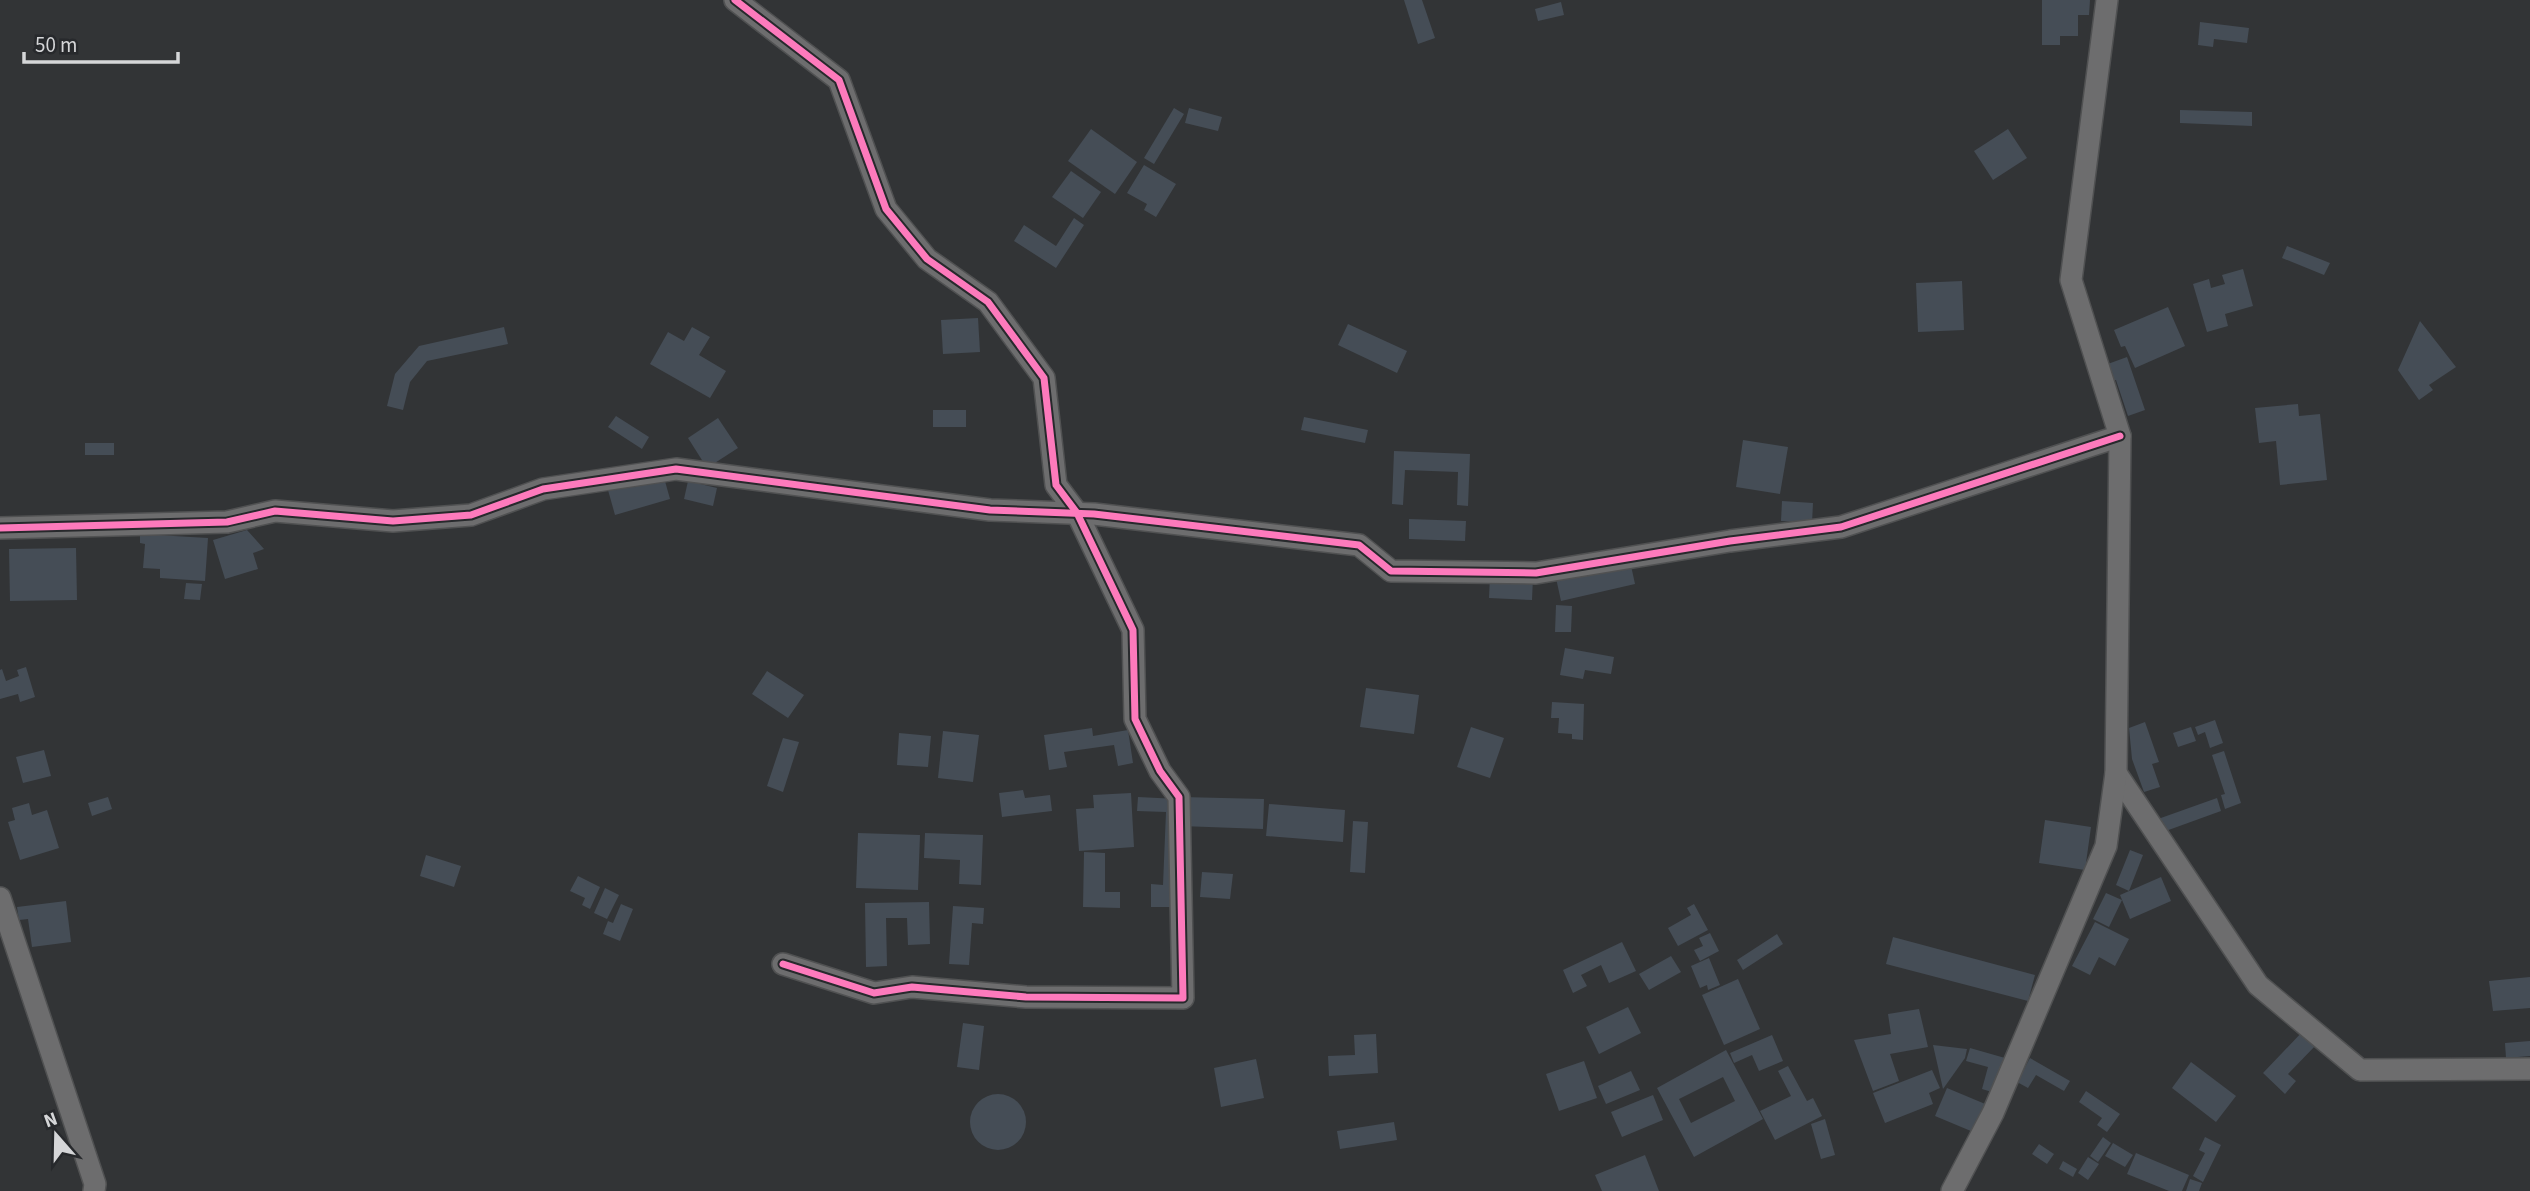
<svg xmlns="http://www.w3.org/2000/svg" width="2530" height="1191" viewBox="0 0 2530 1191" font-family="'Source Sans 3',sans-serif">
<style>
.building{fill:#454d56;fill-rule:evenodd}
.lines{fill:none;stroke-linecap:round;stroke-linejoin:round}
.minor-casing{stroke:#505152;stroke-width:24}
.minor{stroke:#6d6d6e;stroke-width:21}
.cycleway-casing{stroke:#27292c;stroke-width:11}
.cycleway{stroke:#fd7abc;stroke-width:7}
</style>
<rect width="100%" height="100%" fill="#323436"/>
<g class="building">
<polygon points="1404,0 1422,0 1435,38 1418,44"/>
<polygon points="2042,0 2090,0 2089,15 2078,15 2078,36 2060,36 2060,45 2042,45"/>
<polygon points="1561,2 1564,15 1538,21 1535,9"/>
<polygon points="2200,22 2249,28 2247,43 2214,39 2213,47 2198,45"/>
<polygon points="1174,108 1184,114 1154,164 1144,158"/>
<polygon points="1189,108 1222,117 1218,131 1185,123"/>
<polygon points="2180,110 2252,112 2252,126 2180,123"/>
<polygon points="1091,129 1137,162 1115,194 1068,161"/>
<polygon points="2008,129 2027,158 1993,180 1974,151"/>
<polygon points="1144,165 1176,184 1156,217 1144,210 1147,204 1127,193"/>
<polygon points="1071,171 1101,192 1083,218 1052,197"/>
<polygon points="1074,218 1084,225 1056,268 1014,241 1024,225 1056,246"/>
<polygon points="2287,246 2330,263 2324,275 2282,258"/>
<polygon points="2243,269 2253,306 2225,314 2228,326 2207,332 2193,284 2209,279 2211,288 2225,284 2222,275"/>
<polygon points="1962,281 1964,330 1918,332 1916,283"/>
<polygon points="2168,307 2185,346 2135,368 2125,346 2121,347 2114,330"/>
<polygon points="978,318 980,352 943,354 941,320"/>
<polygon points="2420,321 2456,367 2429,385 2433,390 2419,400 2398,370"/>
<polygon points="1348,324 1407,351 1397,373 1338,345"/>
<polygon points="504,327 508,344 427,361 410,382 403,410 387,406 395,374 419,346"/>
<polygon points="692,327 710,337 699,355 726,371 710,398 650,364 668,332 684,341"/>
<polygon points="2127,357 2145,410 2128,416 2116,380 2111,381 2105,365"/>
<polygon points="2298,404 2299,416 2320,414 2327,480 2280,485 2276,441 2259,443 2255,408"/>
<rect x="933" y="410" width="33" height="17"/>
<polygon points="616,416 649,437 642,449 608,427"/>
<polygon points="1304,417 1368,430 1365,443 1301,430"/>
<polygon points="718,418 738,448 707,468 688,438"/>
<polygon points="1743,440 1788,447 1780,494 1736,487"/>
<rect x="85" y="443" width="29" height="12"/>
<polygon points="1394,451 1470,454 1468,506 1457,505 1458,472 1405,470 1403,505 1392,504"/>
<polygon points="663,474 670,499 615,515 608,490"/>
<polygon points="688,481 717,488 713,506 684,499"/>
<polygon points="1782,501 1813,503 1812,523 1781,521"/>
<polygon points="1409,519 1466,521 1465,541 1409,539"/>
<polygon points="247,530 264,549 253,553 258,569 225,579 213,540"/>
<polygon points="140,534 208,538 205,581 160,578 160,569 143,568 145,544 140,543"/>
<polygon points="76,548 77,600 10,601 9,549"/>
<polygon points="1630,561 1635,584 1561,601 1556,578"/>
<polygon points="1490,576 1533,577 1532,600 1489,598"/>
<polygon points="186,583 202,584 200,600 184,599"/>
<polygon points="1556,605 1572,606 1571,632 1555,632"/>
<polygon points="1565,648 1614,657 1611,674 1585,670 1583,679 1560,675"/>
<polygon points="26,667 35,697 20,702 18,694 0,699 0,670 2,669 6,681 19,676 17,670"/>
<polygon points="767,671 804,695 788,718 752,694"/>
<polygon points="1366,688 1419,695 1414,734 1360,727"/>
<polygon points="1552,702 1584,704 1583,740 1572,739 1572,734 1558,733 1559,718 1551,718"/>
<polygon points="2215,720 2223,743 2210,748 2205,732 2198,735 2195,727"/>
<polygon points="2145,722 2159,762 2152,764 2160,787 2144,792 2132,759 2129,728"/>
<polygon points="1471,727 1504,738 1490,778 1457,767"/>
<polygon points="2191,727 2196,741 2178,747 2173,733"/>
<polygon points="1092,728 1093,736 1128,730 1133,763 1118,766 1114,745 1064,752 1067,767 1049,770 1044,735"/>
<polygon points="943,731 979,735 973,782 938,778"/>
<polygon points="899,733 931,736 928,767 897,765"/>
<polygon points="783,738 799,742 783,792 767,786"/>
<polygon points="44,750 51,776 23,783 16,757"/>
<polygon points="2224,751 2241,803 2225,809 2221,795 2225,794 2212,755"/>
<polygon points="1023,790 1025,798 1050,795 1052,811 1002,817 999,793"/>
<polygon points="1131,793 1134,847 1079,851 1076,809 1094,808 1093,795"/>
<polygon points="108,797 112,809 92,816 88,803"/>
<polygon points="1138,797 1178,799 1174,907 1151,907 1151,884 1163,885 1166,812 1137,811"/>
<polygon points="1182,797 1264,799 1263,829 1181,826"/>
<polygon points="2217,798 2221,811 2163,832 2158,819"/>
<polygon points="29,803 32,815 47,810 59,848 20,860 8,822 15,820 12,808"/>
<polygon points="1269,804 1345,810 1343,842 1266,836"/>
<polygon points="2045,820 2091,827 2085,870 2039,863"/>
<polygon points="1353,821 1368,822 1365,873 1350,872"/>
<polygon points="858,833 920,835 918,890 856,888"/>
<polygon points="925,833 983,835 981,885 959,884 960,860 924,858"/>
<polygon points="2130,850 2143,855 2129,891 2116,885"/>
<polygon points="1084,852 1105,853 1105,892 1120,892 1120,908 1083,907"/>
<polygon points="426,855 461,866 454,887 420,876"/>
<polygon points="1202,872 1233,874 1230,899 1200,897"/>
<polygon points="578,876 600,887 590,909 582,905 585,898 570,891"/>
<polygon points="2161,877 2171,901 2130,919 2120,895"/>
<polygon points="605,888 619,895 607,919 594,913"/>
<polygon points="2106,893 2122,900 2109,927 2093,919"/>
<polygon points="66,901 71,942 32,947 28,919 19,920 17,907"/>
<polygon points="929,902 930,944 908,945 907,918 886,918 887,966 866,967 865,903"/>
<polygon points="621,904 633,909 620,941 603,934 608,921 613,923"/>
<polygon points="1694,904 1708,930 1678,946 1668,928 1691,915 1687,908"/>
<polygon points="953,906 984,908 983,924 972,923 969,965 949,964"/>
<polygon points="2095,922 2129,939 2115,966 2099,957 2090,975 2072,966"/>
<polygon points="1710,933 1719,951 1700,961 1694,950 1703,946 1699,938"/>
<polygon points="1777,934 1783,944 1743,970 1737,960"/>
<polygon points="1893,937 2035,975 2028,1001 1886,964"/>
<polygon points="1622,942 1636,971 1609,983 1601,965 1581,975 1587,986 1573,993 1563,970"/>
<polygon points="1671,956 1681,972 1649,990 1639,974"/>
<polygon points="1709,958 1720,985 1708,990 1707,985 1700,988 1691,966"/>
<polygon points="2530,977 2530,1008 2493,1011 2489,981"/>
<polygon points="1738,979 1760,1029 1724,1045 1702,995"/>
<polygon points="1628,1007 1641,1033 1599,1054 1586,1027"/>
<polygon points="1919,1009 1928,1047 1890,1054 1899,1081 1873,1091 1854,1040 1891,1034 1888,1014"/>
<polygon points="963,1023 984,1026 979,1070 957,1067"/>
<polygon points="2304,1030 2317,1044 2288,1074 2296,1081 2285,1094 2263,1073"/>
<polygon points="1376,1034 1378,1073 1329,1076 1328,1056 1355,1055 1354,1035"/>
<polygon points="1772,1035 1783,1061 1759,1071 1752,1055 1734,1063 1730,1053"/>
<polygon points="2530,1041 2530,1056 2506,1058 2505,1043"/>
<polygon points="1933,1045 1967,1049 1965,1058 1943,1089"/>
<polygon points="1970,1048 2005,1058 1995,1093 1982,1089 1988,1067 1966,1061"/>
<path d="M1726,1050l37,69 -69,38 -37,-69zM1723,1077l12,24 -44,22 -12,-24z"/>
<polygon points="2030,1058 2070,1081 2064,1091 2036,1075 2028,1088 2017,1082"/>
<polygon points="1256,1059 1264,1098 1221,1107 1214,1068"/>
<polygon points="1584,1061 1597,1098 1559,1111 1546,1074"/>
<polygon points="2191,1062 2236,1096 2216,1122 2172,1088"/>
<polygon points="1788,1066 1807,1101 1813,1098 1822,1116 1775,1140 1760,1111 1791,1096 1778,1071"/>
<polygon points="1932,1070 1940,1088 1929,1093 1933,1104 1885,1123 1873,1093"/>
<polygon points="1631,1071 1640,1090 1606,1104 1598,1086"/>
<polygon points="1947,1088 1990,1106 1978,1134 1935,1116"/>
<polygon points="2086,1091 2120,1114 2107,1132 2097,1125 2102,1118 2079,1102"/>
<circle cx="998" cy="1122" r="28"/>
<polygon points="1653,1095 1663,1120 1622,1137 1611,1112"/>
<polygon points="1825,1119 1835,1155 1821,1159 1811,1124"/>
<polygon points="1394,1122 1397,1140 1340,1149 1337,1131"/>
<polygon points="2103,1137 2111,1143 2098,1162 2090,1156"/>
<polygon points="2205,1137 2221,1145 2203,1182 2193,1176 2205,1153 2199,1150"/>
<polygon points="2113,1143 2133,1155 2125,1167 2105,1156"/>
<polygon points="2039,1144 2054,1154 2047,1164 2032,1154"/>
<polygon points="2136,1153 2189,1175 2182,1191 2169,1191 2127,1174"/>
<polygon points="1645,1155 1659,1191 1602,1191 1595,1175"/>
<polygon points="2088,1157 2099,1164 2088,1180 2078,1173"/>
<polygon points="2063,1161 2077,1169 2073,1177 2059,1169"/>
<polygon points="2190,1179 2202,1183 2199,1191 2186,1191"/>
</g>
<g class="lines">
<defs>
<g id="minor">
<polyline points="735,0 839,80 886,209 927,259 988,302 1044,378 1056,485 1077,513 1133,630 1135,719 1160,771 1179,797 1183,998 1026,997 912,987 874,993 783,964"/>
<polyline points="0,528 227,522 275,511 393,521 471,515 543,489 676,469 990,510 1094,514 1359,545 1391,571 1536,573 1730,541 1841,527 2120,436"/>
<polyline points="2116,773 2258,985 2360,1070 2530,1069"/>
<polyline points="0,898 95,1184 94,1191"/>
<polyline points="1952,1191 1993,1113 2106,846 2116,773 2120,436 2071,280 2107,0"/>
</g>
</defs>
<use href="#minor" class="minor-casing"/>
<use href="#minor" class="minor"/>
<defs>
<g id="cycleway">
<polyline points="735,0 839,80 886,209 927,259 988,302 1044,378 1056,485 1077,513 1133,630 1135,719 1160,771 1179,797 1183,998 1026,997 912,987 874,993 783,964"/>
<polyline points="0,528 227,522 275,511 393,521 471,515 543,489 676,469 990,510 1094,514 1359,545 1391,571 1536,573 1730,541 1841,527 2120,436"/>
</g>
</defs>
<use href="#cycleway" class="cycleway-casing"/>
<use href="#cycleway" class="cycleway"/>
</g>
<g transform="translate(56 1135) rotate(340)" stroke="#27292c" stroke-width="5" paint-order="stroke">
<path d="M0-5L12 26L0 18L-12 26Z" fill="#d5d6d8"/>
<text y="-10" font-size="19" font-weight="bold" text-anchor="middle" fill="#d5d6d8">N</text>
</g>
<path d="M24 52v10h154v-10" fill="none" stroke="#d5d6d8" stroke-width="3.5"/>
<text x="35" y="52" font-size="21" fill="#d5d6d8" stroke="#27292c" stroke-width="5" paint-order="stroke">50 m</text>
</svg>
